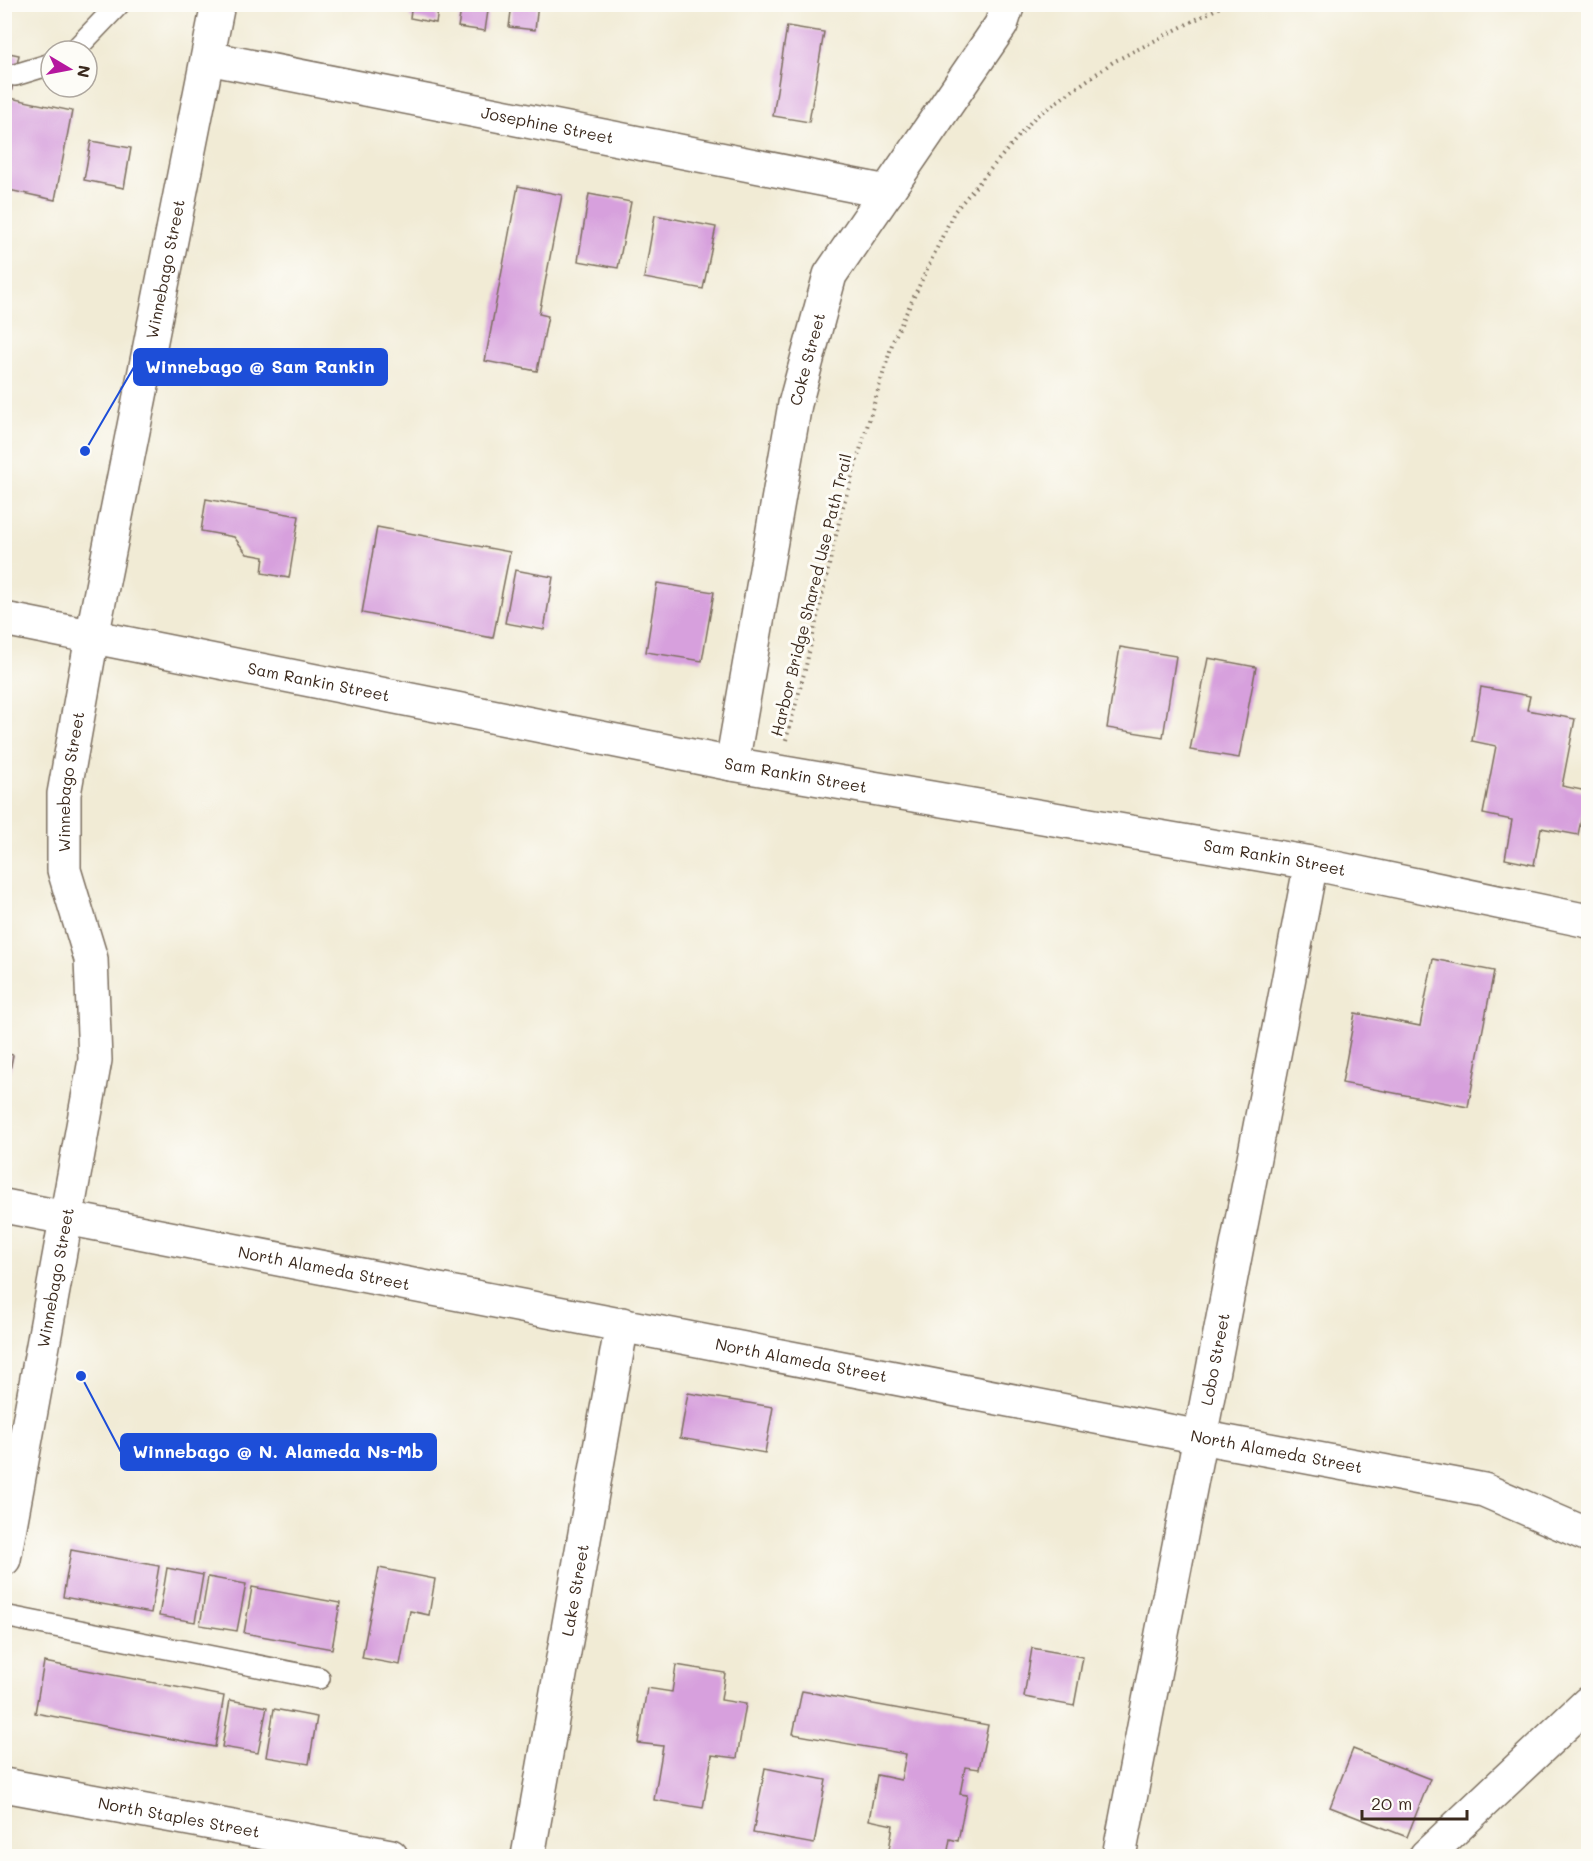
<svg xmlns="http://www.w3.org/2000/svg" width="1593" height="1861" viewBox="0 0 1593 1861" font-family="Mali,sans-serif">
<style>
.building{fill:#d7a0dd}
.lines{fill:none;stroke-linecap:round;stroke-linejoin:round}
.lane-casing{stroke:#7b6e5e;stroke-width:24}
.street-casing{stroke:#7b6e5e;stroke-width:36}
.secondary-casing{stroke:#7b6e5e;stroke-width:36}
.path{stroke:#7b6e5e;stroke-width:4;stroke-dasharray:1.5 4.5;stroke-linecap:butt}
.lane{stroke:#fff;stroke-width:21}
.street{stroke:#fff;stroke-width:33}
.secondary{stroke:#fff;stroke-width:33}
.labels{text-anchor:middle;stroke-width:6;stroke-linejoin:round;paint-order:stroke}
.street-label{font-size:16px;fill:#3b2a1e;stroke:#fdfcf7}
.leader{fill:none;stroke:#1d4ed8;stroke-width:2}
.callout-dot{fill:#1d4ed8;stroke:#fdfcf7;stroke-width:2}
.callout{fill:#1d4ed8;stroke:#1d4ed8;stroke-width:2}
.callout-label{font-size:18px;text-anchor:middle;font-weight:bold;fill:#fff}
</style>
<rect width="100%" height="100%" fill="#fdfcf7"/>
<filter id="ink" filterUnits="userSpaceOnUse"><feTurbulence type="fractalNoise" baseFrequency=".0167" numOctaves="2"/><feDisplacementMap in="SourceGraphic" scale="12" xChannelSelector="R" yChannelSelector="G"/><feConvolveMatrix kernelMatrix="1 2 1 2 8 2 1 2 1" color-interpolation-filters="sRGB"/></filter>
<filter id="wash" filterUnits="userSpaceOnUse"><feTurbulence type="fractalNoise" baseFrequency=".008" numOctaves="4" result="noise"/><feDisplacementMap in="SourceGraphic" scale="24" xChannelSelector="R" yChannelSelector="G"/><feGaussianBlur stdDeviation="1.35" result="paint"/><feColorMatrix in="noise" values="0 0 0 0 0 0 0 0 0 0 0 0 0 0 0 0 0 1.4 0 .05"/><feComposite in="paint" operator="in"/></filter>
<g filter="url(#wash)">
<rect width="100%" height="100%" fill="#f1ebd5"/>
<g id="blocks">
<g class="building">
<polygon points="412,4 439,4 436,23 410,18"/>
<polygon points="462,4 489,4 485,31 458,27"/>
<polygon points="512,4 538,4 535,30 509,27"/>
<polygon points="787,26 824,32 809,122 773,116"/>
<polygon points="4,52 19,55 10,98 72,111 55,200 4,189"/>
<polygon points="91,141 131,148 124,188 84,180"/>
<polygon points="518,186 562,195 539,314 548,316 537,371 485,361"/>
<polygon points="589,194 631,202 618,268 578,261"/>
<polygon points="655,215 716,227 703,289 644,278"/>
<polygon points="206,499 299,516 289,578 262,573 264,557 247,554 234,537 201,531"/>
<polygon points="377,527 510,552 493,638 362,613"/>
<polygon points="515,570 553,577 544,630 505,623"/>
<polygon points="657,583 714,592 702,661 646,652"/>
<polygon points="1120,647 1176,656 1163,737 1107,728"/>
<polygon points="1208,658 1256,667 1239,758 1190,750"/>
<polygon points="1481,687 1530,696 1527,710 1575,719 1562,786 1587,791 1578,835 1541,828 1534,865 1505,859 1512,820 1483,814 1496,746 1472,741"/>
<polygon points="1433,959 1494,971 1468,1107 1342,1083 1355,1013 1420,1026"/>
<polygon points="4,1053 13,1055 6,1091 4,1091"/>
<polygon points="688,1393 773,1407 765,1453 680,1438"/>
<polygon points="71,1550 159,1566 151,1613 63,1597"/>
<polygon points="167,1568 203,1575 195,1622 159,1616"/>
<polygon points="379,1568 435,1579 429,1615 410,1611 400,1665 362,1658"/>
<polygon points="208,1577 246,1584 237,1631 200,1625"/>
<polygon points="252,1587 340,1603 332,1649 244,1633"/>
<polygon points="1032,1648 1083,1657 1074,1706 1024,1697"/>
<polygon points="44,1662 224,1696 215,1747 35,1713"/>
<polygon points="676,1665 725,1673 721,1700 746,1704 737,1758 712,1755 703,1808 654,1800 663,1746 638,1743 647,1688 672,1692"/>
<polygon points="802,1691 988,1725 979,1769 965,1767 960,1794 967,1795 958,1841 950,1839 947,1856 888,1856 893,1825 869,1820 877,1775 901,1780 906,1754 793,1734"/>
<polygon points="230,1700 267,1707 258,1753 222,1747"/>
<polygon points="274,1709 317,1717 309,1764 266,1757"/>
<polygon points="1353,1749 1430,1779 1407,1837 1330,1807"/>
<polygon points="765,1768 826,1780 814,1844 753,1833"/>
</g>
</g>
</g>
<g filter="url(#ink)">
<use href="#blocks" fill-opacity="0" stroke="#7b6e5e" stroke-width="1.5"/>
<g class="lines">
<defs>
<g id="lane">
<polyline points="74,51 119,4"/>
<polyline points="15,75 51,64"/>
<polyline points="4,1616 319,1678"/>
</g>
<g id="street">
<path id="s1" d="M208,58l679,134"/>
<path id="s2" d="M4,619l728,145 579,99 277,58"/>
<path id="s3" d="M732,764l63,-360 35,-129 171,-250 7,-21"/>
<path id="s4" d="M4,1559l91,-499 -4,-101 -27,-89v-76l28,-157 126,-633"/>
<path id="s5" d="M528,1856l94,-532"/>
<path id="s6" d="M1119,1856l192,-993"/>
<polyline points="1426,1856 1588,1703"/>
</g>
<g id="secondary">
<path id="s7" d="M4,1206l1196,231 284,53 104,45"/>
<path id="s8" d="M4,1785l387,71"/>
</g>
</defs>
<use href="#lane" class="lane-casing"/>
<use href="#street" class="street-casing"/>
<use href="#secondary" class="secondary-casing"/>
<polyline class="path" points="786,740 805,670 841,513 893,341 954,212 1035,117 1113,62 1226,4"/>
<use href="#lane" class="lane"/>
<use href="#street" class="street"/>
<use href="#secondary" class="secondary"/>
</g>
</g>
<g class="labels">
<g class="street-label">
<text dy="6" stroke="none"><textPath href="#s1" startOffset="346">Josephine Street</textPath></text>
<text dy="6" stroke="none"><textPath href="#s4" startOffset="1312">Winnebago Street</textPath></text>
<text dy="6" stroke="none"><textPath href="#s3" startOffset="412">Coke Street</textPath></text>
<text transform="translate(811 595) rotate(-76)" y="6">Harbor Bridge Shared Use Path Trail</text>
<text dy="6" stroke="none"><textPath href="#s2" startOffset="321">Sam Rankin Street</textPath></text>
<text dy="6" stroke="none"><textPath href="#s2" startOffset="807">Sam Rankin Street</textPath></text>
<text dy="6" stroke="none"><textPath href="#s4" startOffset="790">Winnebago Street</textPath></text>
<text dy="6" stroke="none"><textPath href="#s2" startOffset="1293">Sam Rankin Street</textPath></text>
<text dy="6" stroke="none"><textPath href="#s7" startOffset="326">North Alameda Street</textPath></text>
<text dy="6" stroke="none"><textPath href="#s4" startOffset="286">Winnebago Street</textPath></text>
<text dy="6" stroke="none"><textPath href="#s7" startOffset="812">North Alameda Street</textPath></text>
<text dy="6" stroke="none"><textPath href="#s6" startOffset="506">Lobo Street</textPath></text>
<text dy="6" stroke="none"><textPath href="#s7" startOffset="1296">North Alameda Street</textPath></text>
<text dy="6" stroke="none"><textPath href="#s5" startOffset="270">Lake Street</textPath></text>
<text dy="6" stroke="none"><textPath href="#s8" startOffset="178">North Staples Street</textPath></text>
</g>
</g>
<path class="leader" d="M85 451L134 367M81 1376L121 1452"/>
<g class="callout-dot">
<circle cx="85" cy="451" r="6"/>
<circle cx="81" cy="1376" r="6"/>
</g>
<g class="callout">
<rect x="134" y="349" width="253" height="36" rx="6"/>
<rect x="121" y="1434" width="315" height="36" rx="6"/>
</g>
<g class="callout-label">
<text x="260" y="373">Winnebago @ Sam Rankin</text>
<text x="278" y="1458">Winnebago @ N. Alameda Ns-Mb</text>
</g>
<rect width="1593" height="1861" fill="none" stroke="#fdfcf7" stroke-width="24"/>
<g transform="translate(69 69) rotate(100)"><circle r="28" fill="#fdfcf7" stroke="#afa8a0" stroke-width="1.5"/>
<path d="M0-4.5L10 22L0 15L-10 22Z" fill="#b5179e"/>
<text y="-9" font-size="16" font-weight="bold" text-anchor="middle" fill="#3b2a1e">N</text>
</g>
<path d="M1362 1810v9h105v-9" fill="none" stroke="#3b2a1e" stroke-width="3"/>
<text x="1371" y="1810" font-size="18" fill="#3b2a1e" stroke="#fdfcf7" stroke-width="4.5" paint-order="stroke">20 m</text>
</svg>
